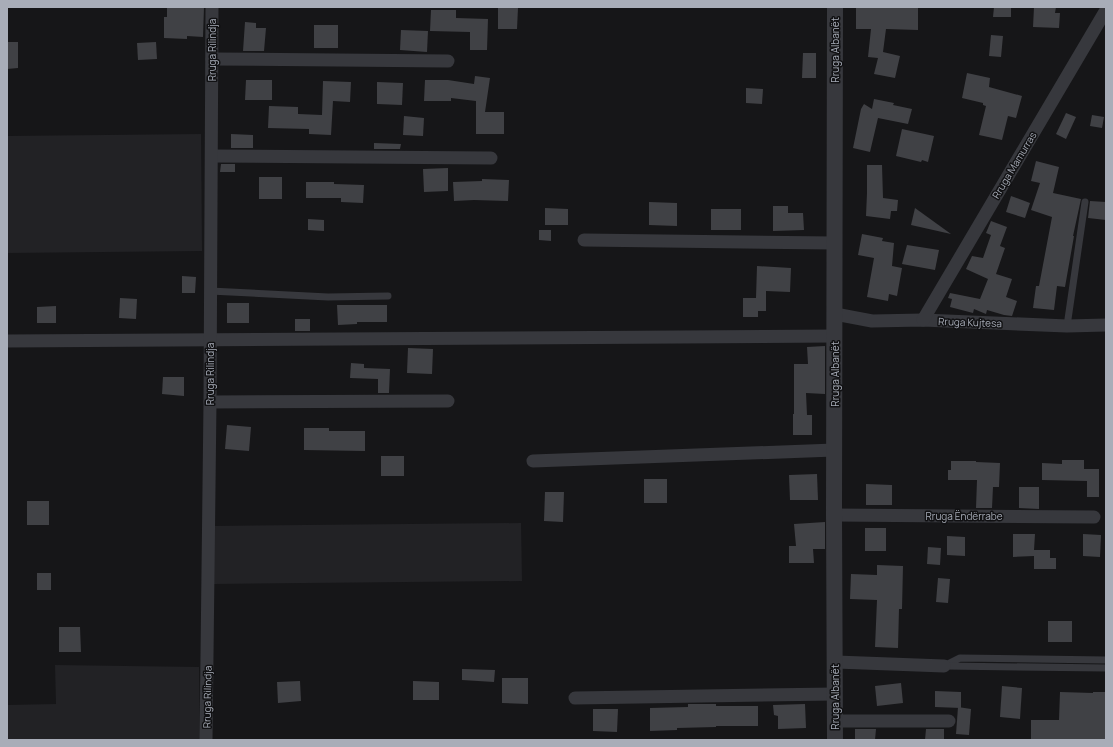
<svg xmlns="http://www.w3.org/2000/svg" width="1113" height="747" viewBox="0 0 1113 747" font-family="Manrope,sans-serif">
<style>
.built{fill:#222225}
.building{fill:#404145}
.lines{fill:none;stroke-linecap:round;stroke-linejoin:round}
.service{stroke:#37383d;stroke-width:7}
.minor{stroke:#37383d;stroke-width:13}
.tertiary{stroke:#37383d;stroke-width:16}
.labels{text-anchor:middle;stroke-width:3;stroke-linejoin:round;paint-order:stroke}
.street-label{font-size:10px;fill:#a8adb8;stroke:#111113}
</style>
<rect width="100%" height="100%" fill="#161618"/>
<g class="built">
<polygon points="201,134 202,251 7,253 7,136"/>
<polygon points="521,523 522,581 214,584 213,526"/>
<polygon points="55,665 199,667 200,740 7,740 7,705 56,704"/>
</g>
<g class="building">
<polygon points="167,7 204,7 203,37 187,36 187,39 164,38 164,17 167,17"/>
<polygon points="856,7 918,7 918,30 886,29 883,52 900,56 895,78 874,74 878,58 868,57 871,29 856,29"/>
<polygon points="994,7 1011,7 1011,17 993,17"/>
<polygon points="1034,7 1056,7 1055,13 1060,13 1059,28 1033,27"/>
<polygon points="498,8 518,8 517,29 498,29"/>
<polygon points="431,10 456,10 456,18 488,19 487,50 470,50 470,32 430,31"/>
<polygon points="245,22 256,23 256,28 266,28 264,51 243,51"/>
<rect x="314" y="25" width="24" height="23"/>
<polygon points="401,30 428,31 427,52 400,50"/>
<polygon points="991,35 1003,36 1001,57 989,56"/>
<polygon points="7,42 18,42 18,68 7,69"/>
<polygon points="156,42 157,59 138,60 137,43"/>
<polygon points="803,53 816,53 816,78 802,78"/>
<polygon points="967,73 990,78 989,87 1022,96 1016,118 1008,116 1002,140 979,135 986,106 983,105 983,103 962,98"/>
<polygon points="475,76 490,78 485,112 504,112 504,134 476,134 476,101 451,98 451,101 424,101 425,80 448,80 474,84"/>
<polygon points="246,80 272,80 272,100 245,100"/>
<polygon points="323,81 351,82 350,102 333,101 331,135 309,134 309,129 268,128 269,106 298,107 298,114 322,115"/>
<polygon points="377,82 403,83 402,105 377,104"/>
<polygon points="746,88 763,89 762,104 746,103"/>
<polygon points="874,99 894,103 893,105 912,109 908,124 878,118 870,152 853,148 861,109 864,104 872,109"/>
<polygon points="1066,113 1076,117 1066,139 1056,134"/>
<polygon points="1092,115 1104,117 1102,128 1090,126"/>
<polygon points="404,116 424,118 423,136 403,135"/>
<polygon points="902,129 934,136 928,162 922,160 921,162 896,156"/>
<polygon points="231,134 253,135 253,148 231,148"/>
<polygon points="374,143 401,144 400,149 374,149"/>
<polygon points="1036,161 1059,167 1053,193 1081,199 1073,236 1074,236 1065,287 1057,286 1054,310 1033,308 1036,286 1039,286 1052,217 1031,210 1040,183 1031,181"/>
<polygon points="221,164 235,164 235,172 220,172"/>
<polygon points="867,165 882,165 883,198 898,200 897,211 891,211 890,219 866,216 867,193"/>
<polygon points="448,168 448,191 424,192 423,169"/>
<rect x="259" y="177" width="23" height="22"/>
<polygon points="482,179 509,180 508,201 474,200 454,201 453,182 482,181"/>
<polygon points="306,182 334,182 334,184 364,185 363,203 341,202 341,198 306,198"/>
<polygon points="1011,196 1030,203 1025,218 1006,212"/>
<polygon points="1090,201 1106,202 1106,220 1088,218"/>
<polygon points="649,202 677,203 677,226 649,225"/>
<polygon points="773,206 788,206 788,213 803,213 804,230 773,231"/>
<polygon points="545,208 568,209 568,225 545,225"/>
<polygon points="915,208 951,234 911,225"/>
<rect x="711" y="209" width="30" height="21"/>
<polygon points="308,219 324,220 324,231 308,230"/>
<polygon points="991,221 1007,227 1000,246 1005,248 996,274 1012,279 1006,297 1017,301 1012,316 1004,315 987,310 986,314 974,309 973,313 950,307 952,299 948,298 950,293 980,299 988,279 966,269 972,256 983,258 991,235 986,233"/>
<polygon points="539,230 551,230 551,241 539,240"/>
<polygon points="862,234 883,238 882,241 894,243 892,266 902,268 897,296 889,294 888,301 867,297 874,258 858,255"/>
<polygon points="907,245 939,250 935,270 902,264"/>
<polygon points="757,266 791,268 790,292 766,291 766,311 758,311 758,317 743,317 743,298 756,298"/>
<polygon points="182,276 196,277 195,293 182,293"/>
<polygon points="120,298 137,299 136,319 119,318"/>
<rect x="227" y="303" width="22" height="20"/>
<polygon points="337,305 387,305 387,322 357,322 357,324 338,325"/>
<polygon points="56,306 56,323 37,323 37,307"/>
<rect x="295" y="319" width="15" height="12"/>
<polygon points="825,346 825,394 806,393 807,415 812,415 812,435 793,435 793,414 794,414 794,364 808,364 807,347"/>
<polygon points="408,348 433,349 432,374 407,373"/>
<polygon points="351,363 364,364 364,368 390,369 389,393 378,393 378,379 350,378"/>
<polygon points="163,377 184,377 184,396 162,394"/>
<polygon points="227,425 251,427 249,451 225,449"/>
<polygon points="304,428 329,428 329,431 365,431 365,451 304,450"/>
<rect x="381" y="456" width="23" height="20"/>
<polygon points="1062,460 1084,460 1084,469 1099,469 1099,497 1087,497 1087,481 1042,480 1042,463 1062,464"/>
<polygon points="951,461 976,461 976,462 1000,463 999,487 993,487 992,508 976,508 977,480 948,480 948,470 951,470"/>
<polygon points="817,474 818,500 790,500 789,475"/>
<rect x="644" y="479" width="23" height="24"/>
<polygon points="866,484 892,485 892,505 866,505"/>
<polygon points="1019,487 1039,487 1039,509 1019,508"/>
<polygon points="545,492 564,492 563,522 544,521"/>
<rect x="27" y="501" width="22" height="24"/>
<polygon points="825,522 825,549 813,549 814,563 789,563 789,546 796,546 794,524"/>
<rect x="865" y="528" width="21" height="23"/>
<polygon points="1013,534 1035,534 1034,550 1050,550 1050,558 1056,558 1056,569 1034,569 1034,556 1013,557"/>
<polygon points="1083,534 1101,535 1100,557 1083,556"/>
<polygon points="947,536 965,537 965,556 947,555"/>
<polygon points="928,547 941,548 940,565 927,564"/>
<polygon points="877,565 903,566 902,609 899,609 898,648 875,647 877,600 850,599 851,574 877,575"/>
<rect x="37" y="573" width="14" height="17"/>
<polygon points="938,578 950,579 948,603 936,602"/>
<rect x="1048" y="621" width="24" height="21"/>
<polygon points="59,627 80,627 81,652 59,652"/>
<polygon points="462,669 495,670 494,682 462,680"/>
<polygon points="502,678 528,678 528,704 502,703"/>
<polygon points="300,681 301,701 278,703 277,682"/>
<polygon points="413,681 439,682 439,700 413,700"/>
<polygon points="901,683 903,703 877,706 875,686"/>
<polygon points="1002,686 1022,688 1020,719 1000,717"/>
<polygon points="935,691 961,692 961,708 935,707"/>
<polygon points="1060,692 1093,693 1093,692 1106,692 1106,740 1031,740 1031,720 1059,720"/>
<polygon points="688,704 716,704 716,706 758,706 758,726 716,726 716,727 677,728 677,730 650,731 650,708 688,707"/>
<polygon points="805,704 806,728 778,729 778,716 774,715 773,705"/>
<polygon points="958,707 971,709 969,735 956,734"/>
<polygon points="593,709 618,709 617,732 593,731"/>
<polygon points="855,729 876,729 875,740 855,740"/>
<polygon points="926,729 944,729 944,740 925,740"/>
</g>
<g class="lines">
<g class="service">
<polyline points="210,291 328,297 388,296"/>
<polyline points="1067,326 1085,202"/>
<polyline points="944,666 960,658 1106,660"/>
<polyline points="946,666 1106,668"/>
</g>
<g class="minor">
<polyline points="212,59 448,61"/>
<polyline points="212,156 491,158"/>
<polyline points="584,240 834,243"/>
<polyline points="835,314 872,321 923,320 1067,326 1106,325"/>
<polyline points="923,320 1106,10"/>
<polyline points="7,341 835,336"/>
<polyline points="210,402 448,401"/>
<polyline points="533,461 834,450"/>
<polyline points="834,515 1094,517"/>
<polyline points="836,662 944,666"/>
<polyline points="575,698 835,694"/>
<polyline points="835,721 949,721"/>
<polyline points="206,740 210,402 212,7"/>
</g>
<polyline class="tertiary" points="835,7 834,515 835,740"/>
</g>
<g class="labels">
<g class="street-label">
<text transform="translate(212 50) rotate(-90)" y="4">Rruga Rilindja</text>
<text transform="translate(835 50) rotate(-90)" y="4">Rruga Albanët</text>
<text transform="translate(1014 165) rotate(-59)" y="4">Rruga Mamurras</text>
<text transform="translate(970 322) rotate(2)" y="4">Rruga Kujtesa</text>
<text transform="translate(210 374) rotate(-90)" y="4">Rruga Rilindja</text>
<text transform="translate(835 374) rotate(-90)" y="4">Rruga Albanët</text>
<text x="964" y="520">Rruga Ëndërrabe</text>
<text transform="translate(207 697) rotate(-89)" y="4">Rruga Rilindja</text>
<text transform="translate(835 697) rotate(-90)" y="4">Rruga Albanët</text>
</g>
</g>
<rect width="1113" height="747" fill="none" stroke="#a8adb8" stroke-width="16"/>
</svg>
